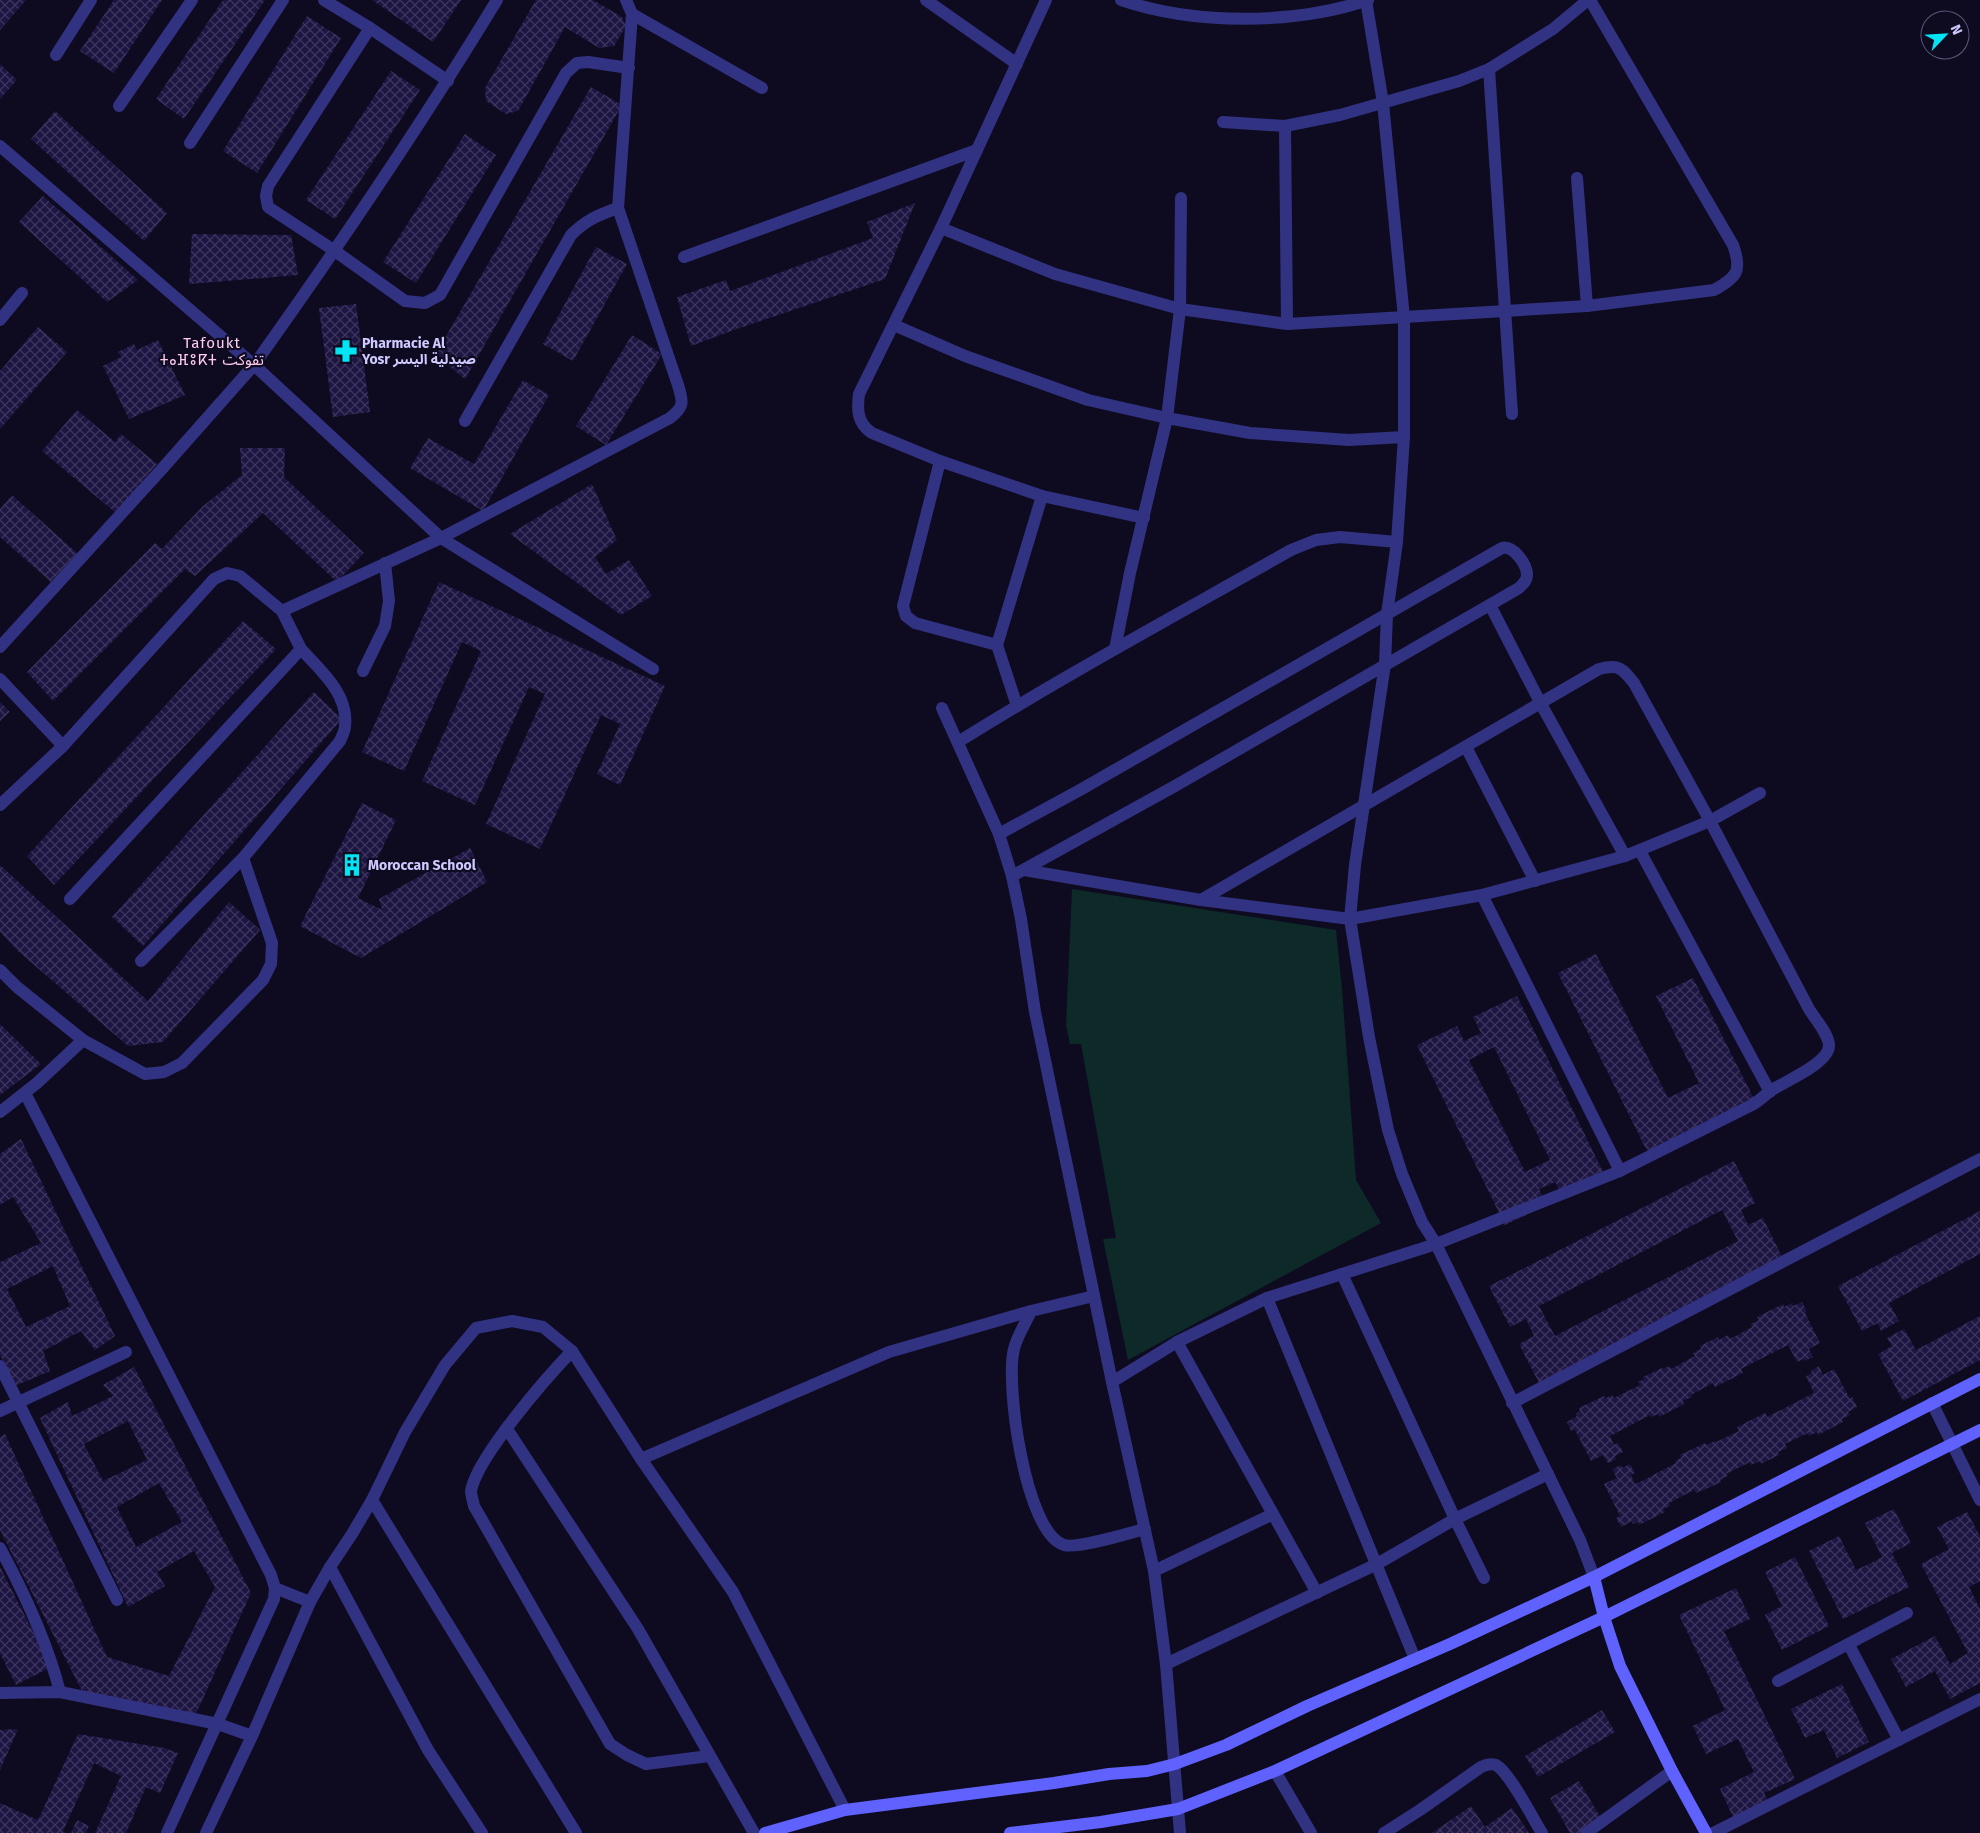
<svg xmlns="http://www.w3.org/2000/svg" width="1980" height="1833" viewBox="0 0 1980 1833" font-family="'Fira Sans','Noto Sans Arabic','Noto Sans Tifinagh',sans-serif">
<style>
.pitch{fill:#0d2a28}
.building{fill:url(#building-cross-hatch);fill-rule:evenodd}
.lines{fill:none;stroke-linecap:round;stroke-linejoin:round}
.street{stroke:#323283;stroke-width:12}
.secondary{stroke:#6062ff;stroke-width:12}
.labels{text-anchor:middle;stroke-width:4.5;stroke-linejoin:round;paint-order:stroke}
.poi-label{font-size:14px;font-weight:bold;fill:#cec9ff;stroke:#0e0b20;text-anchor:start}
.neighbourhood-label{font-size:15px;letter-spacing:1px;fill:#ffcbee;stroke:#0e0b20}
</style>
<defs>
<pattern id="building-cross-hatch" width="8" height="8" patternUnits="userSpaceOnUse" patternTransform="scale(1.25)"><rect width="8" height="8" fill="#1d1542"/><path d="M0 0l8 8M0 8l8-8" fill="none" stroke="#3d365e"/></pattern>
</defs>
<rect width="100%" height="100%" fill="#0e0b20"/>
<polygon class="pitch" points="1072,889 1336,930 1342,989 1356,1180 1381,1223 1128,1360 1103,1239 1116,1238 1081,1044 1070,1044 1066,1025"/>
<g class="building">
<polygon points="0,0 26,0 0,30"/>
<polygon points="114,0 162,0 114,73 80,51"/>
<polygon points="223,0 265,0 184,119 156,99"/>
<polygon points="372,0 461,0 433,42"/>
<polygon points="536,0 593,0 622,17 626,26 614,46 599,48 565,27 518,111 506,114 486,101 485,88"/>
<polygon points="307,16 341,38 257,173 223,151"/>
<polygon points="0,64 17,80 0,99"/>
<polygon points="391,71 420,90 335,219 306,200"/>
<polygon points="591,87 622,105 465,379 435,355"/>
<polygon points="55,111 167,213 144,241 31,139"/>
<polygon points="465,134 496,155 416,283 383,262"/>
<polygon points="43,196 138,280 107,302 19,222"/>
<polygon points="915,203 885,279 731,331 691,346 677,297 726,280 730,291 873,238 867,222"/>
<polygon points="192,234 291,235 298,275 189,284"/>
<polygon points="596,247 627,264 573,361 543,344"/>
<polygon points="356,304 370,412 333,417 319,308"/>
<polygon points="38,327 67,352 0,429 0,371"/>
<polygon points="632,335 662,354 606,445 576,426"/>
<polygon points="158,340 185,395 129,419 103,366 121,357 118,352 134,344 137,350"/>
<polygon points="523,380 549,395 483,511 410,468 428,438 474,464"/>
<polygon points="77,410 115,442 121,434 157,464 116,513 42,451"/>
<polygon points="240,448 285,448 284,477 364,553 337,582 263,513 195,576 185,569 53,701 27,672 155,543 162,549 203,506 242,475"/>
<polygon points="592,484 617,540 595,557 606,574 629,560 652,596 621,615 510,534"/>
<polygon points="12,495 77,553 51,582 0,537 0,509"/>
<polygon points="439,582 665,686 620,785 597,774 620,724 601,715 540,849 486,824 545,694 529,687 475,805 422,781 481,651 462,642 404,771 362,752"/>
<polygon points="243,621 276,649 54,885 27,856"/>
<polygon points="314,692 342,719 143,946 112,917"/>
<polygon points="0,702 10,712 0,721"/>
<polygon points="362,803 396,820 358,898 382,910 379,899 470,848 487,882 361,958 300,926"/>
<polygon points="0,865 148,1001 229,902 260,930 163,1042 128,1046 18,951 0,932"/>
<polygon points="1596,954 1668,1098 1699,1083 1656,996 1693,978 1754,1099 1648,1153 1558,973"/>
<path d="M1517,996l88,180 -42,20 -8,-14 -16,7 8,16 -42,20 -88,-180 40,-19 7,15 17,-8 -8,-16zM1494,1047l56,113 -25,12 -56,-112z"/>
<polygon points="0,1024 41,1064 0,1095"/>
<path d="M21,1139l94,197 -20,14 -14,-19 -38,20 7,20 -35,15 -15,-31v-93l41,-19 -28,-46 -13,8v-51zM53,1266l17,40 -44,21 -19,-38z"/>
<path d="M1734,1161l21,42 -14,7 7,15 15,-7 21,43 -244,124 -21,-41 15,-8 -8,-17 -16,8 -21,-41zM1722,1210l16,31 -183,95 -16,-30z"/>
<polygon points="1980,1211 1980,1254 1889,1303 1899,1321 1881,1331 1878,1323 1862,1331 1838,1286"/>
<polygon points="1802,1302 1807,1312 1805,1313 1820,1343 1809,1349 1813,1357 1804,1361 1803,1359 1797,1362 1788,1345 1741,1369 1743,1373 1715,1387 1713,1383 1691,1395 1692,1397 1683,1401 1684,1404 1659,1417 1658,1414 1651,1417 1650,1415 1610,1436 1614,1445 1618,1443 1623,1452 1615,1456 1616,1459 1608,1463 1603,1455 1591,1461 1575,1430 1571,1431 1567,1422 1577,1416 1576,1414 1580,1411 1579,1408 1604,1396 1606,1398 1612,1395 1614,1398 1640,1385 1638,1382 1644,1379 1643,1377 1662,1368 1662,1369 1670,1366 1671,1369 1695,1356 1693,1353 1701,1349 1700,1346 1718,1337 1719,1340 1728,1335 1730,1339 1752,1327 1751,1324 1759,1320 1757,1317 1783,1304 1784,1307 1792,1303 1793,1306"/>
<polygon points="1980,1316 1980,1360 1903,1401 1878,1354 1892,1346 1887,1338 1904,1329 1916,1350"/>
<polygon points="1819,1366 1823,1375 1834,1369 1850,1399 1852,1397 1857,1407 1848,1412 1850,1415 1842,1419 1843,1422 1818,1435 1817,1432 1809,1436 1808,1433 1785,1444 1787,1448 1778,1452 1779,1455 1761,1464 1760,1461 1751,1465 1750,1462 1726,1474 1728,1476 1720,1480 1721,1482 1702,1491 1702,1490 1696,1493 1694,1490 1669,1503 1670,1506 1663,1509 1665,1512 1639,1525 1638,1522 1633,1524 1632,1521 1621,1527 1616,1518 1620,1516 1604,1484 1617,1478 1612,1469 1621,1465 1622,1468 1630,1464 1635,1473 1631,1475 1635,1484 1642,1481 1676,1463 1675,1461 1681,1458 1680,1455 1705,1443 1706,1445 1715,1441 1716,1442 1739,1431 1737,1427 1765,1413 1767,1417 1814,1393 1806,1376 1812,1373 1811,1371"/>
<path d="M134,1367l117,226 -56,123 -113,-25 -82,-161v-93l5,-3 102,223 62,19 46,-89 -21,-36 -37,21 8,14 -37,21 -88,-189 28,-16 4,14 41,-20 -10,-11zM128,1421l19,39 -44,21 -19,-37zM159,1483l23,39 -46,25 -19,-40z"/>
<polygon points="1894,1509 1911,1543 1892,1553 1909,1587 1843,1619 1809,1551 1839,1536 1856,1570 1875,1561 1882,1557 1865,1523"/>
<polygon points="1967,1512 1980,1536 1980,1581 1969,1587 1980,1609 1980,1683 1950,1699 1935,1671 1906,1687 1891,1659 1935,1636 1950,1664 1968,1653 1921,1564 1949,1549 1937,1527"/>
<polygon points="1795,1557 1829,1626 1782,1650 1765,1615 1782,1606 1765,1572"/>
<polygon points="0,1567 51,1667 16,1685 0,1653"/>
<polygon points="1736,1588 1750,1619 1724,1631 1795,1779 1764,1793 1768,1801 1733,1817 1720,1789 1754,1772 1738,1739 1706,1754 1693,1726 1725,1710 1679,1615"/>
<polygon points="1842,1684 1869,1742 1837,1758 1824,1730 1805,1738 1791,1709"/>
<polygon points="1602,1710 1615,1732 1538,1777 1525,1756"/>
<polygon points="18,1729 0,1770 0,1730"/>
<polygon points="78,1734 164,1748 178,1753 160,1793 146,1787 126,1833 95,1833 121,1776 94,1763 63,1831 66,1833 0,1833 0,1803 38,1820"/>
<polygon points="1579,1781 1602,1820 1580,1833 1570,1833 1550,1798"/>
<polygon points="1471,1806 1485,1827 1512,1808 1529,1833 1432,1833"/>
<polygon points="77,1820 89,1826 86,1833 71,1833"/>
</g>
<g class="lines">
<g class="street">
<polyline points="324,0 370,28 448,81"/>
<path d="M497,0c-76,125 -158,246 -243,365l187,173 229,-120c15,-12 13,-16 8,-33l-60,-177 14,-194 -6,-14"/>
<polyline points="926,0 1017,64"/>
<path d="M1046,0l-105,228 -82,166c-2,16 -2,29 13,39l68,28 102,35 102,22"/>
<path d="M1121,0c74,25 172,25 247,0"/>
<polyline points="1366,0 1383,103 1404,318 1404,437 1397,542 1387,614 1385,664 1355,865 1350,919 1369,1037 1388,1130 1402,1174 1422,1222 1436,1244 1580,1540 1594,1577"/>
<polyline points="632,14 762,88"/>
<polyline points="370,28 268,186 266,196 268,207 335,251 405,301 425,303 440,295 566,73 577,63 588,62 629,68"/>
<polyline points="56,55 91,0"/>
<polyline points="1489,69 1512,414"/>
<polyline points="119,106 192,0"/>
<polyline points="1223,122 1285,126 1340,115 1459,81 1489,69 1553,29 1588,0"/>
<polyline points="1285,126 1287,324"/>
<polyline points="190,143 283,0"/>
<polyline points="0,146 254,365 161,470 0,647"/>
<polyline points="1577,178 1587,306"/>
<path d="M941,228l114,46 125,35 107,15 300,-18 127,-16c24,-13 28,-20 19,-45l-143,-245"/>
<polyline points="684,257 977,150"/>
<polyline points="0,320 22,293"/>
<polyline points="894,325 965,356 1088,400 1167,418 1250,433 1349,440 1404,437"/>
<path d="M465,421l106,-186c15,-15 27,-20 47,-27"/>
<polyline points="940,461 903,606 906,616 915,623 997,645 1042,496"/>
<polyline points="1490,605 1541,704 1625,856"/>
<polyline points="997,645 1017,706"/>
<polyline points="1115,649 1130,573 1167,418 1180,309 1181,198"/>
<polyline points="363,671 385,626 389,601 385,563"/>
<polyline points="0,679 63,746"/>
<polyline points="942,708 999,834 1012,876 1021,919 1035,1012 1112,1382 1154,1571 1166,1664 1180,1833"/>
<path d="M958,742c109,-68 222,-129 333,-192l25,-10 24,-3 57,5"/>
<polyline points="1466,747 1535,881"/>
<polyline points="0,805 63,746 214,579 227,573 240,576 282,611 441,538 653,669"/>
<path d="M999,834l81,-44 422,-242c11,-3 25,16 25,27 0,6 -4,9 -8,13l-344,198 -163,90"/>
<polyline points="1640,851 1770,1092"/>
<polyline points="1024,870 1201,900 1350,919 1482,895 1625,856 1710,821 1760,793"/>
<polyline points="1482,895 1620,1171"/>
<polyline points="70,899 301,649 282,611"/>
<path d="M141,961l102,-103 97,-117c2,-5 5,-10 5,-15 4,-32 -25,-56 -44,-77"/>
<polyline points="0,970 17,987 83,1040 145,1074 164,1072 182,1063 263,980 271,964 272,943 243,858"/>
<polyline points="25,1093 271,1575 275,1588 274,1599 167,1833"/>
<polyline points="0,1112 37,1083 83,1040"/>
<path d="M1094,1296l-63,15c-5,12 -14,25 -17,38 -9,34 11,184 50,196 14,4 65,-12 81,-16"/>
<polyline points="1267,1298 1415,1659"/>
<polyline points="0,1366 117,1600"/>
<path d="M1112,1382l65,-40 90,-44 169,-54 184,-73 132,-66c7,-4 12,-9 18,-14 14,-9 60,-28 59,-46 -1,-12 -14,-26 -20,-36l-99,-188 -76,-138c-12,-15 -15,-19 -35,-14l-398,231"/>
<polyline points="1512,1403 1980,1159"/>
<polyline points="1932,1403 1980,1500"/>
<polyline points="0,1411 126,1352"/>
<polyline points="507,1429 638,1629 754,1833"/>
<polyline points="641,1459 889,1352 1031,1311"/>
<polyline points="372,1500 576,1833"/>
<polyline points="1273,1514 1317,1593"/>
<path d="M0,1548c25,46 47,93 60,144"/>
<polyline points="330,1567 428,1750 482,1833"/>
<polyline points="1154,1571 1273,1514 1177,1342"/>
<polyline points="1484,1578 1455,1519 1548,1474"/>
<polyline points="275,1588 310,1602 330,1567 352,1534 372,1500 405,1432 445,1365 476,1328 512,1321 543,1327 572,1351"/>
<polyline points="1849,1645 1899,1740"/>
<polyline points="1166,1664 1377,1564 1455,1519 1342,1274"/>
<polyline points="1778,1681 1907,1613"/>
<polyline points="0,1693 60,1692 218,1724 252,1736"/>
<path d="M709,1756l-63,8 -19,-9 -17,-11 -136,-238c-1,-5 -3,-11 -3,-15 6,-34 76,-114 101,-140l69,108 92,133 112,218"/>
<polyline points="1275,1771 1311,1833"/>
<polyline points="206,1833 252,1736 310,1602"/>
<path d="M1384,1833l36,-23 61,-43c5,-2 9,-4 15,-2 14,8 36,52 46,68"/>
<polyline points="1586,1833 1672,1771"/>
<polyline points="1713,1833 1980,1699"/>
</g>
<g class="secondary">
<polyline points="1594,1577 1604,1617 1620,1666 1672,1771 1706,1833"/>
<polyline points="765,1833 845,1810 1054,1783 1109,1774 1147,1771 1175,1764 1226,1745 1307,1706 1450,1644 1594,1577 1980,1379"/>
<polyline points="1010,1833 1101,1822 1178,1809 1275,1771 1604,1617 1980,1430"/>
</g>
</g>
<defs>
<symbol id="pharmacy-bare" viewBox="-9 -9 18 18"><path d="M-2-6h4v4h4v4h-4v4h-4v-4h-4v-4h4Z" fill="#00e4f4" stroke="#0e0b20" stroke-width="2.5" paint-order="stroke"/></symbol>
<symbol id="building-bare" viewBox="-9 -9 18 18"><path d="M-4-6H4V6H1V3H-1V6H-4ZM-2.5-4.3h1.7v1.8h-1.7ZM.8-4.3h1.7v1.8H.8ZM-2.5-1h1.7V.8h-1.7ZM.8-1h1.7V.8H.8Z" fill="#00e4f4" stroke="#0e0b20" stroke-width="2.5" paint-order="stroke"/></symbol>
</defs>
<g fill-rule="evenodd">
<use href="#pharmacy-bare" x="330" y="335" width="32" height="32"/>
<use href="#building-bare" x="336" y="849" width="32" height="32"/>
</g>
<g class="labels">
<g class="poi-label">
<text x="362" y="348">Pharmacie Al<tspan x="362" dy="16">Yosr صيدلية اليسر</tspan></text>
<text x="368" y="870">Moroccan School</text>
</g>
<g class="neighbourhood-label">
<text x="212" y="348">Tafoukt<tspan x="212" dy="17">ⵜⴰⴼⵓⴽⵜ تفوكت</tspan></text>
</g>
</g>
<g transform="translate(1945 35) rotate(65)"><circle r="24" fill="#0e0b20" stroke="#5b5779"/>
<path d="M0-4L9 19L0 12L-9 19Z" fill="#00e4f4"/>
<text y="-8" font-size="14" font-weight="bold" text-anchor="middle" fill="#cec9ff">N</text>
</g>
</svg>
